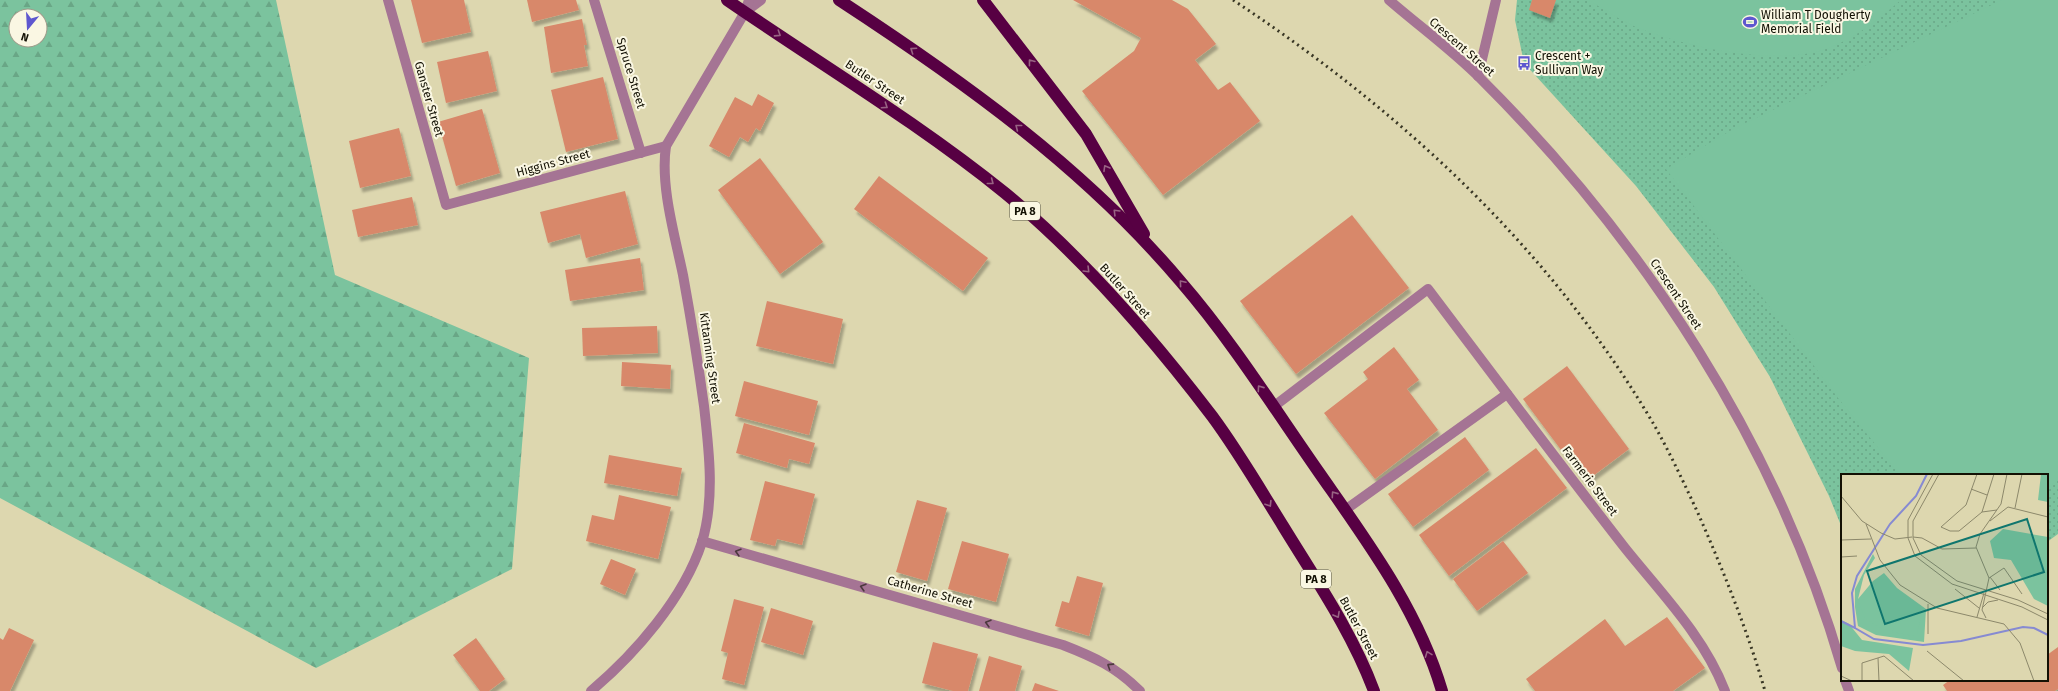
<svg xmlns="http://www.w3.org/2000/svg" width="2058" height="691" viewBox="0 0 2058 691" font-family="'Fira Sans',sans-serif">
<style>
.grass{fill:url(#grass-dots)}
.forest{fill:url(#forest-firs);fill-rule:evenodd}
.pitch{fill:#7bc39e}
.building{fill:#d8886b;filter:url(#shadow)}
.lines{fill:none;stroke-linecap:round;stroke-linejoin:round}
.minor{stroke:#a57494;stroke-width:10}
.highway{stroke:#570043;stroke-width:12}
.rail{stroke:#383624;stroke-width:3;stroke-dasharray:2 4;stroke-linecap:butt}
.oneway{stroke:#986383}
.oneway2{stroke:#4d393e}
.labels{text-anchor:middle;stroke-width:4;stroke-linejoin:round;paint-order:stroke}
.shield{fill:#faf7e3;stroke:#585647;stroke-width:1}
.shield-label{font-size:11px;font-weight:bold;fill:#131104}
.poi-label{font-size:12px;fill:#131104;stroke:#faf7e3;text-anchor:start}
.street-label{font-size:12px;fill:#131104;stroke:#faf7e3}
.inset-river{fill:none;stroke:#868ad2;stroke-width:2}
.inset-road{fill:none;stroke:#8c886b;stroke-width:1}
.view{fill:#0f766e;fill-opacity:0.15;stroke:#0f766e;stroke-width:2}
.inset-edge{fill:none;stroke:#131104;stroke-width:2}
</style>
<defs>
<pattern id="grass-dots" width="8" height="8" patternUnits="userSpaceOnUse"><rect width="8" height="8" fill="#7bc39e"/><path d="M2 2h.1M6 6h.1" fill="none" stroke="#69a686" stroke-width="1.8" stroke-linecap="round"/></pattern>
<pattern id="forest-firs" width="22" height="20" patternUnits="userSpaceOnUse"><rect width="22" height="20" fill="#7bc39e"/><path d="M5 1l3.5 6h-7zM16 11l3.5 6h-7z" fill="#69a686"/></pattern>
<filter id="shadow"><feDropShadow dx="2.5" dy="4.5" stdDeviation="1" flood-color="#0004"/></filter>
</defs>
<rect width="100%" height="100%" fill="#ddd7af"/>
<polygon class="grass" points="1517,0 2058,0 2058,534 2047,542 2047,475 1842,475 1842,528 1829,496 1770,377 1714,287 1636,186 1524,63 1515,20"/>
<path class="forest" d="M0,0h276l59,275 194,83 -17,211 -196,99 -316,-170zM16,16h24v24h-24z"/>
<g class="pitch">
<path d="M1588,0h313c-21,18 -44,37 -70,47 -50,21 -141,1 -190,-18 -18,-7 -36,-19 -53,-29z"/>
<polygon points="2002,0 2058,0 2058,480 2047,488 2047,475 1900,475 1838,398 1666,169 1735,128"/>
</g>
<g class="building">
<polygon points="411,0 464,0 471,32 422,43"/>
<polygon points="527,0 576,0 579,10 532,22"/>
<polygon points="1073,0 1172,0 1188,9 1216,44 1195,60 1218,90 1230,82 1260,121 1163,195 1082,91 1134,51 1141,38"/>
<polygon points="1532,0 1556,0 1550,18 1529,10"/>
<polygon points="582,19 587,45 584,45 588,66 551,73 544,27"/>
<polygon points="488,51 497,91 446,103 437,62"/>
<polygon points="603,77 618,139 566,152 551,90"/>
<polygon points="758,94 774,103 760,131 756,128 748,142 740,137 729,157 709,146 735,97 752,106"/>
<polygon points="482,109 500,173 456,186 438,122"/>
<polygon points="399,128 411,176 360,188 349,141"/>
<polygon points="760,158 823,242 780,274 718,190"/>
<polygon points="879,176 988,258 963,291 854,209"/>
<polygon points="625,191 638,244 586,258 580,234 548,243 540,212"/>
<polygon points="412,197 418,225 358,237 352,210"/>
<polygon points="1352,215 1409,288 1296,374 1240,301"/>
<polygon points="640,258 644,290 570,301 565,270"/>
<polygon points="767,301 843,319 833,364 756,346"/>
<polygon points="657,326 658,353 583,356 582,328"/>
<polygon points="1394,347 1419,380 1407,389 1438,430 1375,479 1324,413 1368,379 1363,372"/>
<polygon points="622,362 671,365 670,389 621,386"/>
<polygon points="1567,366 1629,449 1585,482 1523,399"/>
<polygon points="744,381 818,401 809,435 735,416"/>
<polygon points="744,423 815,443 809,464 789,459 787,468 736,453"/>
<polygon points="1465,437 1489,470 1413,527 1388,494"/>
<polygon points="1536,448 1567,488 1449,576 1419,535"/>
<polygon points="609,455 682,468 677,496 604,483"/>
<polygon points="765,481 815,494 802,545 777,539 775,546 750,540"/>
<polygon points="619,495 671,507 658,559 586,541 592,515 614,520"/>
<polygon points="917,500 947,508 927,581 896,572"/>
<polygon points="962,541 1009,554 996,602 948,589"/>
<polygon points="1503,541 1528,573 1477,611 1453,579"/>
<polygon points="611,559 636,569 625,595 600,584"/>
<polygon points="1077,576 1103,583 1089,636 1055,626 1062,601 1069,603"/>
<polygon points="734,599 764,607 744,685 722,679 728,653 721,651"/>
<polygon points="771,608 813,621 803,655 761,642"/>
<polygon points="1667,617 1705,668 1673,691 1535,691 1526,679 1605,619 1625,646"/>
<polygon points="9,628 34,640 10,691 0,691 0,638 3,640"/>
<polygon points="476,638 505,679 489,691 480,691 453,655"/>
<polygon points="933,642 978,654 968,691 953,691 922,683"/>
<polygon points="2058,647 2058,689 2055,691 1947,691 1943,685 1950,680 2047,680 2047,655"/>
<polygon points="989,656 1022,666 1015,691 979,691"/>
<polygon points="1035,683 1059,691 1032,691"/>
</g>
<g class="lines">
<g class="minor">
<polyline points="388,0 446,205 666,146"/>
<polyline points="594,0 641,153"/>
<path d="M1389,0c30,26 63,50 91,78 164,163 297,366 362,590"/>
<polyline points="745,12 761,0"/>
<polyline points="1478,76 1496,0"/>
<path d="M1273,407l155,-118c65,86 130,173 197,259 36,45 79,88 100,143"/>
<polyline points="1345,510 1507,394"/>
<path d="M702,541l361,104c31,12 53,22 77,46"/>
<polyline points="1845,680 1849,691"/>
<path d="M591,691c44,-37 93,-93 111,-149 13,-43 7,-92 2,-136 -6,-44 -13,-87 -21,-131 -8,-39 -23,-89 -17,-129l79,-134 4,-12"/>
</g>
<g class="highway">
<path d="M727,0c93,64 190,122 278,193 78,64 146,143 207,223 26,35 48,73 71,110 33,54 69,106 91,165"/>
<path d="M839,0c124,81 246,168 342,282 51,59 93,126 137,189 48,69 100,138 124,220"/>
<polyline points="983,0 1086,134 1144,234"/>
</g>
<path class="rail" d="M1233,0c168,111 316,247 420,423 16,28 30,58 44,88 26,59 50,118 68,180"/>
</g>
<defs><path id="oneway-chevron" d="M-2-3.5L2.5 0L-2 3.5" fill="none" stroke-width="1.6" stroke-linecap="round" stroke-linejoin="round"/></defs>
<g class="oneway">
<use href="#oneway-chevron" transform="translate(778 34) rotate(33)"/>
<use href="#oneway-chevron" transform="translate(913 50) rotate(-146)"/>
<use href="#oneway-chevron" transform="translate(1031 62) rotate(-128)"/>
<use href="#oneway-chevron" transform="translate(885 106) rotate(34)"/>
<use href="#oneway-chevron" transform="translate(1018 127) rotate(-142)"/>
<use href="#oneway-chevron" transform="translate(1106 168) rotate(-120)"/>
<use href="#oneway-chevron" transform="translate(991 182) rotate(38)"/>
<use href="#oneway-chevron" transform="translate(1116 212) rotate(-135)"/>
<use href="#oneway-chevron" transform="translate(1087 270) rotate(45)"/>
<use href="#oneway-chevron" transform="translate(1182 283) rotate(-130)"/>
<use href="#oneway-chevron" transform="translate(1260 388) rotate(-125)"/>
<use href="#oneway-chevron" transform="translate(1334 494) rotate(-125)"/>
<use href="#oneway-chevron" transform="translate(1269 504) rotate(58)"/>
<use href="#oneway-chevron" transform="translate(1337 615) rotate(61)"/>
<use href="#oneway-chevron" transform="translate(1428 654) rotate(-111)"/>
</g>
<g class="oneway2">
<use href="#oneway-chevron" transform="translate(738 552) rotate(-164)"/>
<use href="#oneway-chevron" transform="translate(863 587) rotate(-164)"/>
<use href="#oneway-chevron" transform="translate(988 623) rotate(-164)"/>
<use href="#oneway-chevron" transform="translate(1110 666) rotate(-147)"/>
</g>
<defs>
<symbol id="stadium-bare" viewBox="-9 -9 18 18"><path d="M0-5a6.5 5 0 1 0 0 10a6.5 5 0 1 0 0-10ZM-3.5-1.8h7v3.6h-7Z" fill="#5e57cf" stroke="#faf7e3" stroke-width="2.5" paint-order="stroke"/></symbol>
<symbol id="bus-bare" viewBox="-9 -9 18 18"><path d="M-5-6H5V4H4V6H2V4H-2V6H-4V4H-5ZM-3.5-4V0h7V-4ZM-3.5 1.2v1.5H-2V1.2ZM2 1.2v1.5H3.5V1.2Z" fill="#5e57cf" stroke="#faf7e3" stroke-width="2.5" paint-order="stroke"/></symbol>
</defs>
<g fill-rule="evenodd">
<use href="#stadium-bare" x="1740" y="12" width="20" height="20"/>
<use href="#bus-bare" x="1514" y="53" width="20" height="20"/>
</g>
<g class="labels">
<g class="shield">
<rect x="1010" y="202" width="30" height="18" rx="3"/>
<rect x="1301" y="570" width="30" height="18" rx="3"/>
</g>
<g class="shield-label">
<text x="1025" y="215">PA 8</text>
<text x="1316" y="583">PA 8</text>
</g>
<g class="poi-label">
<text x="1761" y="19">William T Dougherty<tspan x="1761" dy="14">Memorial Field</tspan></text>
<text x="1535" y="60">Crescent +<tspan x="1535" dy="14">Sullivan Way</tspan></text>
</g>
<g class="street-label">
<text transform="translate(1462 47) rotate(41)" y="4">Crescent Street</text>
<text transform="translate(631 73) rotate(73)" y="4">Spruce Street</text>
<text transform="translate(875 82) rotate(34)" y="4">Butler Street</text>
<text transform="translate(429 99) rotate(74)" y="4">Ganster Street</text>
<text transform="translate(553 163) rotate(-15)" y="4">Higgins Street</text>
<text transform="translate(1125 291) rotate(48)" y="4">Butler Street</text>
<text transform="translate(1676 294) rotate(56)" y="4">Crescent Street</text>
<text transform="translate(710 358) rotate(82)" y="4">Kittanning Street</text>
<text transform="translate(1590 481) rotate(53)" y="4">Farmerie Street</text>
<text transform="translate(930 592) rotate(16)" y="4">Catherine Street</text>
<text transform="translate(1359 628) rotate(62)" y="4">Butler Street</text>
</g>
</g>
<g transform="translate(1841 474)">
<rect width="207" height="207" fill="#ddd7af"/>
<path d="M32,80l2,4 -11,17 -6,24 15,-18 11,-8 13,15 29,21 -2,33 -48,-7 -18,-9 -3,-19v-18z" fill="#7bc39e"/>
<path d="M200,0h7v28l-10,-2zM162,55l45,8v69l-14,-7 -23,-39 -17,-2 -4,-17zM0,146l8,4 13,16 51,8 -4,23 -20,-17 -34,-3 -14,-5z" fill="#7bc39e"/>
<path d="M37,105l33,22 -29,28 -17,-11 -6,-15v-3zM72,138l9,1 -5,21 -3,2 -22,-4 7,-16z" fill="#7bc39e"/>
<path class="inset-river" d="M86,0l-11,22 -26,28 -33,52 -5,17 3,35 19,11 49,6 38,-4 62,-14 11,1 14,7M0,147l14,7"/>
<path class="inset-road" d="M92,0l-25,46v18l7,18 37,28 70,23 26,13M98,0l-26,47v17l8,17 36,26 61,19 30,14M136,0l-11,31 -25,22 9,4h9l23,-19 15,-2M130,15l16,6M0,22l21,25 19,12 14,6 17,-2M174,34l7,-34M141,38l12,-38M149,47l18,-14 40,10M25,50l14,36 20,25 37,23 67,16 16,19 14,38M72,63l9,1 20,11 34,-1M0,66l30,-1M0,83l16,-1M149,103l10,13M148,104l15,-10 18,26M114,115l24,19M87,130v30M141,134l6,-6 10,-2M136,143l7,-24M145,144l-4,-8 7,-32 -13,-31 4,-13 21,-30 6,-30M86,177l37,30M37,184l1,23M0,202l11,5M21,207v-18l22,-7 30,25"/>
<path class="view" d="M186,45l17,53 -159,52 -18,-53z"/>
<rect width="207" height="207" class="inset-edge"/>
</g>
<g transform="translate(28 28) rotate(198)"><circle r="19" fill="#faf7e3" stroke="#9e9b8a"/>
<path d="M0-3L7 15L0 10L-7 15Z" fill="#5e57cf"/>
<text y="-6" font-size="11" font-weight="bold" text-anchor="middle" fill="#131104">N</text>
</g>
</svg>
